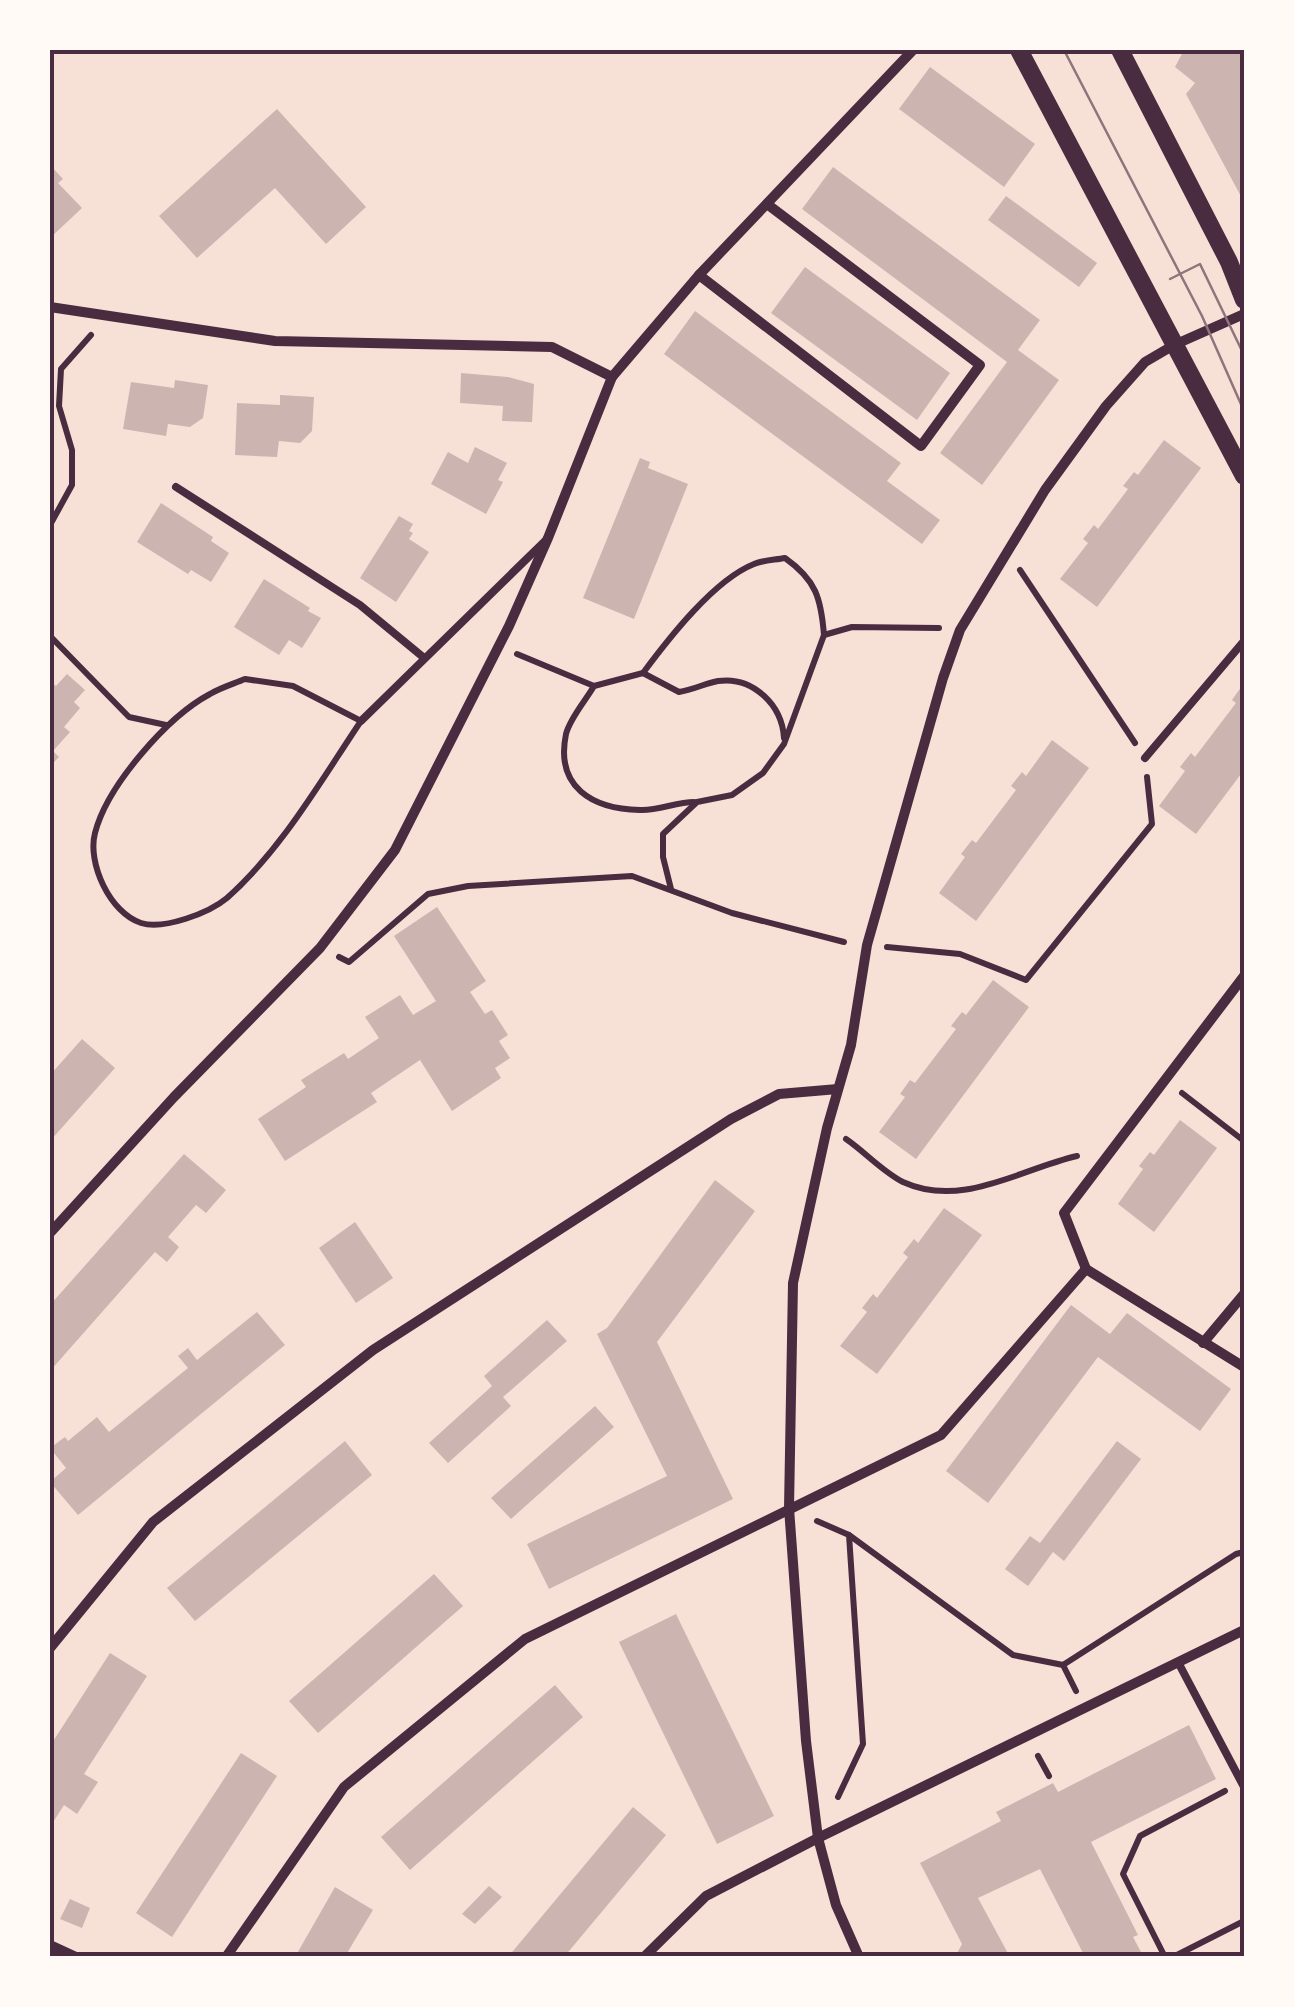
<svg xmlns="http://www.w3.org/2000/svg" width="1294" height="2007" viewBox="0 0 1294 2007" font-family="'Fira Sans',sans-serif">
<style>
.building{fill:#ccb4b1}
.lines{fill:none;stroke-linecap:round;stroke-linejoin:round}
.path{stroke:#4a2c40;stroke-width:6}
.service{stroke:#4a2c40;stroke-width:8}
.minor{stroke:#4a2c40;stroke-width:10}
.tertiary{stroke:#4a2c40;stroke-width:18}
.tram{stroke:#8f747c;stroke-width:2.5}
.neatline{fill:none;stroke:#4a2c40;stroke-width:4}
</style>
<rect width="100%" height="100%" fill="#f7e1d7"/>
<g class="building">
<polygon points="1184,50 1244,50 1244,202 1186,94 1195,83 1175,67"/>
<polygon points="930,67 1035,144 1004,187 899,109"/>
<polygon points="277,109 366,207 326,244 275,188 197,258 159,216"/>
<polygon points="50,165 63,179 58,183 82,208 50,238"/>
<polygon points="833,167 1040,320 1018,350 1059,380 982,485 940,453 1007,362 802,209"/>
<polygon points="1006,196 1097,263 1079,287 988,220"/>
<polygon points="805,267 950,373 917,420 771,313"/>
<polygon points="695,311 901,463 887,481 940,520 922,544 664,354"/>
<polygon points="461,373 508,377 534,384 532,422 502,421 503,406 460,403"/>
<polygon points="175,380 208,385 203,418 190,427 168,424 166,436 123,429 131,382 174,388"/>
<polygon points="280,395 314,397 312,431 300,443 279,441 277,457 235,455 237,403 280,405"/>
<polygon points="1164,440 1201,468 1097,607 1060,579 1088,543 1083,539 1094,525 1098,529 1128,489 1123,486 1134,472 1138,475"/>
<polygon points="475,447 507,463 498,480 503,482 486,514 431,484 448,452 468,463"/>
<polygon points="640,458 650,462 648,468 688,484 634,619 583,598"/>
<polygon points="161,503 213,537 211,541 229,553 211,582 191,570 188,574 137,542"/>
<polygon points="399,516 413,524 409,531 413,533 409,539 429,552 396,602 360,578"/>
<polygon points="264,579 310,608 308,611 321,618 302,648 289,640 279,655 234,627"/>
<polygon points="67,674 85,690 74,702 80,708 64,727 70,732 53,751 59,757 50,766 50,681 56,686"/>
<polygon points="1244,683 1244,770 1196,834 1159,806 1185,771 1180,767 1191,753 1195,757 1236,703 1232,700"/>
<polygon points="1052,740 1089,768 976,921 939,893 965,857 961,854 972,840 976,843 1016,790 1011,786 1022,772 1026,776"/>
<polygon points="437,907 486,981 470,992 485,1014 492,1010 508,1035 499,1041 510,1058 495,1068 501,1078 452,1111 420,1060 371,1093 377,1102 285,1161 258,1119 306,1087 301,1080 344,1053 348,1059 379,1038 365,1017 400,995 413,1015 436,1001 394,936"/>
<polygon points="993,980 1029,1007 916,1159 879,1132 905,1097 900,1094 910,1080 915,1083 956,1029 951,1026 962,1012 966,1015"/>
<polygon points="82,1039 115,1068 50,1141 50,1075"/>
<polygon points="1180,1120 1217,1148 1154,1232 1118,1204 1143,1169 1139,1166 1150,1152 1154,1155"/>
<polygon points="184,1154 226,1190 206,1213 196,1205 168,1237 179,1247 167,1262 155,1252 50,1371 50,1305"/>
<polygon points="715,1180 755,1211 657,1342 733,1499 549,1589 527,1544 667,1476 597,1334 607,1328"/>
<polygon points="944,1208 982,1235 877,1374 840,1346 867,1312 862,1308 873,1294 877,1298 908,1257 903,1253 914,1239 918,1243"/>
<polygon points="355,1222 393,1278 356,1303 319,1248"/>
<polygon points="1071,1305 1110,1334 1127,1313 1231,1389 1200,1431 1098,1357 988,1503 946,1471"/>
<polygon points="257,1312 285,1345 78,1515 50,1482 66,1468 50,1448 65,1437 68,1441 97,1417 109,1432 188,1368 178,1356 188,1348 197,1360"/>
<polygon points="547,1320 567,1341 503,1397 511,1406 448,1463 429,1443 492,1386 484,1376"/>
<polygon points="595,1406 614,1427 511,1519 491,1498"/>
<polygon points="345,1441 372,1475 195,1621 167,1588"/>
<polygon points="1117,1441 1141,1459 1064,1561 1053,1552 1028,1586 1005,1569 1030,1536 1040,1543"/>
<polygon points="434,1574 463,1606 318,1733 289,1701"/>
<polygon points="676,1614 774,1816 717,1844 619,1642"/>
<polygon points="110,1653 147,1676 84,1774 98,1782 77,1814 64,1805 50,1827 50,1746"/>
<polygon points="555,1685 583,1717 410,1870 381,1837"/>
<polygon points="1189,1725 1216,1779 1091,1842 1138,1935 1133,1937 1141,1952 1132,1957 1085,1957 1040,1869 978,1898 1010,1957 955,1957 962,1944 920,1863 1001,1821 996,1812 1053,1783 1058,1792"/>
<polygon points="241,1753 277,1776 172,1937 136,1913"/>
<polygon points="633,1807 666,1835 564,1957 508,1957"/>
<polygon points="489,1886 502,1897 475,1924 462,1914"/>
<polygon points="335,1887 373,1910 353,1943 345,1957 295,1957"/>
<polygon points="70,1899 90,1908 82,1928 60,1919"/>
</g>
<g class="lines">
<g class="path">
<polyline points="50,525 72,485 72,450 59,406 61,369 91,335"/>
<polyline points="1020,570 1135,743"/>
<polyline points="50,636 129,717 166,725"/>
<polyline points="517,654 594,686"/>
<path d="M643,673l-49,13c-8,14 -24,32 -28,48 -11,53 26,75 74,76 18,1 36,-8 54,-8"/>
<path d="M245,679l48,7 68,35c-41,61 -79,128 -134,177 -18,15 -63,32 -86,25 -31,-10 -54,-60 -46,-90 12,-47 72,-116 115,-139 10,-6 23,-10 35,-15z"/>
<path d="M784,738c-2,-33 -31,-62 -66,-57 -12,2 -25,9 -39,11l-36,-19c26,-35 71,-93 111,-109 9,-4 21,-4 31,-6 31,22 36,40 39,77"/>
<polyline points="671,889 663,857 663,834 697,802 732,795 763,773 784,744 824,635 852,627 939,628"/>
<polyline points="887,947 960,954 1026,980 1152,824 1147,777"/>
<polyline points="339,957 349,962 428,894 468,886 632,876 732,913 844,942"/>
<polyline points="1182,1093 1244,1141"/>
<path d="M846,1139c19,13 37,33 57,43 59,27 117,-13 174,-26"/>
<polyline points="817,1521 849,1535 863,1744 838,1797"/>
<polyline points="849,1535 1013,1655 1063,1665 1236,1554 1244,1552"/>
<polyline points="1063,1665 1076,1691"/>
<polyline points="1038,1756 1049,1776"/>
<polyline points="1165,1957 1123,1874 1140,1836 1225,1791"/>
<polyline points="1173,1957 1244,1921"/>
</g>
<g class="service">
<polyline points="176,487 360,605 423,657"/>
<polyline points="361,721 545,541"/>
<polyline points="1145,758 1244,641"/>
<polyline points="1179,1664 1244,1787"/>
</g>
<g class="minor">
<polyline points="699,275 921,446 980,365 767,204"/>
<polyline points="50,307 275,341 552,347 612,377 699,275 913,50"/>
<polyline points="50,1233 174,1097 320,948 395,850 509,626 548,538 612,377"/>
<polyline points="1086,1269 1064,1213 1244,976"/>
<polyline points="1203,1343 1244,1294"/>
<polyline points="50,1648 153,1522 373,1350 731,1119 779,1094 838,1089"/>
<polyline points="50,1945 76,1957"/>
<polyline points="226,1957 344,1787 525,1639 941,1435 1086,1269 1244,1367"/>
<polyline points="644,1957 706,1896 818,1838 1244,1630"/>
<polyline points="859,1957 836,1905 818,1838 806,1741 789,1508 793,1283 827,1128 851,1045 867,945 943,678 960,630 1045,490 1106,406 1145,362 1174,345 1244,314"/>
</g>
<g class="tertiary">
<polyline points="1019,50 1244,476"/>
<polyline points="1120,50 1229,262 1244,300"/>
</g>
<g class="tram">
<polyline points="1064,50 1202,316 1244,411"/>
<polyline points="1170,279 1200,264 1244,355"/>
</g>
</g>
<rect width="1294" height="2007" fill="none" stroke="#fffaf5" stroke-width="105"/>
<rect x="52" y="52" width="1190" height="1902" class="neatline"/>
</svg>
